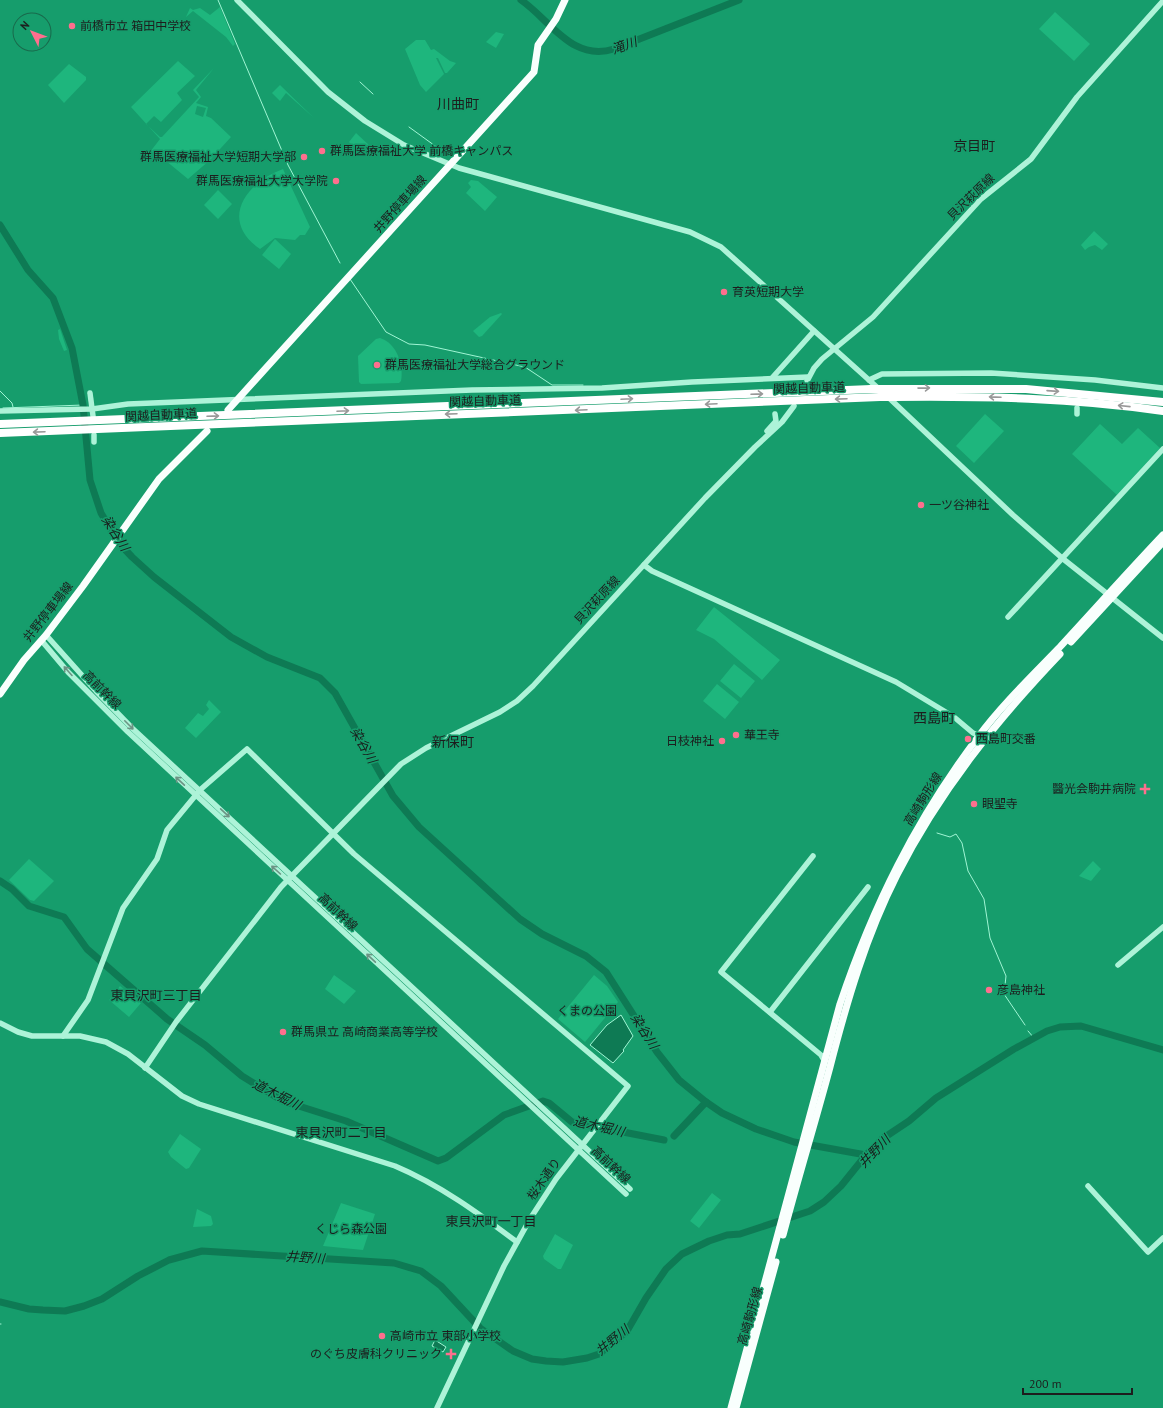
<svg xmlns="http://www.w3.org/2000/svg" width="1163" height="1408" viewBox="0 0 1163 1408" font-family="'PT Sans','Noto Sans JP',sans-serif">
<style>
.green{fill:#1eb67d;fill-rule:evenodd}
.water{fill:#0e7a54;stroke:#a0f5d4}
.lines{fill:none;stroke-linecap:round;stroke-linejoin:round}
.stream{stroke:#a0f5d4;stroke-width:1}
.river{stroke:#0e7a54;stroke-width:7}
.minor{stroke:#adf3d8;stroke-width:5.5}
.major{stroke:#f9fffd;stroke-width:7}
.highway{stroke:#fff;stroke-width:8}
.highway-bridge{stroke:#fff;stroke-width:8}
.oneway{stroke:#999}
.oneway2{stroke:#6c9384}
.poi-dot{fill:#ff6f8e;stroke:#169d6c;stroke-width:1.5}
.labels{text-anchor:middle;stroke-width:3;stroke-linejoin:round;paint-order:stroke}
.poi-label{font-size:12px;fill:#1d1d1d;stroke:#169d6c;text-anchor:start}
.street-label{font-size:12px;fill:#1d1d1d;stroke:#169d6c}
.park-label{font-size:12px;fill:#1b1d1c;stroke:#169d6c}
.water-label{font-size:13px;font-style:italic;fill:#191d1b;stroke:#169d6c}
.neighbourhood-label{font-size:13px;fill:#1d1d1d;stroke:#169d6c}
.quarter-label{font-size:14px;fill:#1d1d1d;stroke:#169d6c}
</style>
<rect width="100%" height="100%" fill="#169d6c"/>
<g class="green">
<polygon points="220,7 235,44 233,46 226,37 193,11 186,17 190,8 193,10 200,8 210,15"/>
<polygon points="1055,12 1090,44 1074,61 1039,29"/>
<polygon points="496,32 504,34 496,48 486,42"/>
<polygon points="416,40 425,40 431,50 434,49 450,61 456,63 447,73 445,73 438,58 436,58 444,74 426,92 420,85 405,49"/>
<path d="M178,61l17,15 -18,17 5,7 -21,22 -7,-6 -8,8 14,13h2l37,-40 -6,-7 21,-22 -18,22 5,7 -5,6 12,4 -2,9 5,2 20,19 -21,23 -22,19 -34,-28 -2,2 -2,-1 10,-13 -29,-32zM197,106l9,2 -3,9 -8,-3z"/>
<polygon points="69,64 86,77 86,80 64,103 48,85"/>
<polygon points="280,85 314,118 286,93 280,101 272,93"/>
<polygon points="356,133 371,147 363,156 349,142"/>
<path d="M283,169l27,58 -5,8h-5l-5,5 -20,-2 -15,11c-41,-28 -15,-66 23,-80z"/>
<polygon points="471,180 478,181 497,197 485,211 466,193 471,187 468,183"/>
<polygon points="218,190 232,204 218,219 204,205"/>
<polygon points="1094,231 1108,244 1102,250 1095,245 1089,247 1085,250 1081,245"/>
<polygon points="275,239 291,254 279,269 262,255"/>
<polygon points="501,313 502,314 482,336 479,337 473,331 490,317"/>
<polygon points="60,329 67,350 64,351 59,339 58,330"/>
<path d="M380,338c17,5 24,28 21,43l-2,2 -38,1 -2,-2 -1,-26 18,-17z"/>
<polygon points="985,414 1004,431 974,463 956,446"/>
<polygon points="1100,424 1122,444 1138,428 1160,448 1117,495 1072,454"/>
<polygon points="714,607 780,660 762,680 714,639 696,630"/>
<polygon points="734,664 755,681 741,698 720,681"/>
<polygon points="717,684 739,702 725,719 703,701"/>
<polygon points="209,700 221,712 196,738 185,728 198,713 203,716 209,709 206,705"/>
<polygon points="29,859 54,881 34,901 30,900 9,880"/>
<polygon points="1093,861 1101,869 1091,881 1079,876"/>
<polygon points="334,975 356,991 344,1004 325,989"/>
<polygon points="594,975 607,986 618,1002 585,1042 558,1019"/>
<polygon points="120,986 141,1003 129,1017 109,1000"/>
<polygon points="180,1134 201,1149 189,1168 186,1169 171,1157 168,1152"/>
<polygon points="712,1193 721,1200 699,1228 690,1221"/>
<polygon points="341,1203 375,1214 363,1250 323,1246"/>
<polygon points="197,1209 211,1216 213,1224 211,1226 193,1227"/>
<polygon points="555,1234 573,1245 561,1269 558,1269 544,1259 543,1256"/>
</g>
<g class="water">
<polygon points="621,1015 633,1036 623,1050 624,1051 613,1063 590,1045 607,1025"/>
<polygon points="435,1340 446,1347 443,1352 432,1346"/>
</g>
<g class="lines">
<g class="stream">
<polyline points="218,0 288,165 340,263"/>
<polyline points="360,82 373,94"/>
<polyline points="409,127 449,156"/>
<polyline points="350,279 386,332 409,344 425,345 525,367 552,385 583,385"/>
<polyline points="0,391 12,403 13,407"/>
<polyline points="3,408 83,405"/>
<polyline points="937,833 950,837 956,834 962,843 968,871 984,899 990,938 1006,976 1004,994 1025,1025"/>
<polyline points="1028,1031 1034,1038"/>
<polyline points="0,1324 1,1324"/>
</g>
<g class="river">
<path d="M521,0c30,21 51,62 93,49l125,-49"/>
<polyline points="0,225 28,270 53,298 72,348 83,405 90,480 101,513 119,543 132,557 154,577 231,637 267,657 320,678 335,693 393,796 419,827 520,919 542,934 586,956 606,972 657,1052 679,1080 706,1102 722,1113 756,1129 794,1142 866,1155"/>
<polyline points="0,881 12,889 29,906 64,917 87,949 167,1019 205,1045 242,1076 283,1101 346,1121 438,1161 446,1158 504,1115 543,1101 549,1103 572,1122 664,1140"/>
<polyline points="674,1136 706,1102"/>
<polyline points="0,1302 29,1309 43,1310 65,1311 84,1306 102,1299 138,1276 169,1260 202,1251 394,1263 421,1271 441,1286 480,1328 513,1351 532,1359 546,1361 563,1362 587,1358 599,1354 627,1331 646,1298 666,1269 682,1254 709,1241 727,1235 740,1234 810,1211 824,1202 841,1186 866,1155 882,1139 909,1121 936,1098 1014,1049 1047,1031 1060,1027 1081,1026 1163,1050"/>
</g>
<g class="minor">
<polyline points="237,0 328,92 365,121 404,145 459,168 690,232 721,247 879,389"/>
<polyline points="772,378 814,331"/>
<polyline points="869,380 882,374 991,373 1095,380 1163,388"/>
<polyline points="805,385 814,368 822,359 873,317 981,199 1031,159 1077,97 1163,1"/>
<polyline points="90,393 93,416"/>
<polyline points="887,396 1013,515 1062,558 1163,638"/>
<polyline points="0,411 92,409 128,404 472,390 602,388 692,382 808,377"/>
<polyline points="1077,414 1077,408"/>
<polyline points="767,431 776,421 775,414"/>
<polyline points="94,435 94,442"/>
<polyline points="644,565 652,571 896,682 954,717 973,733 981,736"/>
<polyline points="1008,617 1163,449"/>
<polyline points="46,635 96,691 132,728 630,1189"/>
<polyline points="41,640 68,672 128,732 626,1194"/>
<polyline points="813,856 721,972 821,1055 824,1060"/>
<polyline points="1118,965 1163,927"/>
<polyline points="770,1012 868,887"/>
<path d="M0,1023l18,9 14,4h48l26,6 22,12 54,42 17,8 196,62c45,19 83,47 122,76"/>
<polyline points="63,1036 88,1000 123,908 157,859 167,830 200,790 247,749 354,854 628,1086 556,1179 530,1219 504,1266 437,1408"/>
<polyline points="145,1068 176,1022 281,887 401,764 426,748 500,712 517,701 533,686 705,498 755,447 782,422 794,406"/>
<polyline points="1088,1186 1148,1252 1163,1238"/>
</g>
<g class="major">
<polyline points="228,410 534,72 538,45 556,19 565,0"/>
<polyline points="1071,642 1163,542"/>
<polyline points="0,694 24,660 46,635 83,586 159,479 207,431"/>
<path d="M783,1235c15,-57 32,-112 47,-168 17,-66 36,-131 67,-192 42,-83 99,-154 163,-221"/>
<path d="M731,1408l109,-404c33,-98 75,-183 138,-267 24,-32 53,-60 81,-89 35,-38 69,-76 104,-113"/>
<polyline points="736,1408 776,1262"/>
</g>
<g class="highway">
<polyline points="885,389 1026,389 1163,402"/>
<path d="M893,397c91,-1 180,1 270,14"/>
<polyline points="0,424 871,389"/>
<polyline points="0,433 880,397"/>
</g>
<g class="highway-bridge">
<polyline points="871,389 885,389"/>
<polyline points="880,397 893,397"/>
</g>
</g>
<defs><path id="oneway-shaft" d="M-6 0H5M1.5-3L5.5 0L1.5 3" fill="none" stroke-width="1.6" stroke-linecap="round" stroke-linejoin="round"/></defs>
<g class="oneway">
<use href="#oneway-shaft" transform="translate(924 388) rotate(-1)"/>
<use href="#oneway-shaft" transform="translate(1053 391) rotate(4)"/>
<use href="#oneway-shaft" transform="translate(757 394) rotate(-2)"/>
<use href="#oneway-shaft" transform="translate(995 397) rotate(-178)"/>
<use href="#oneway-shaft" transform="translate(627 399) rotate(-3)"/>
<use href="#oneway-shaft" transform="translate(841 399) rotate(178)"/>
<use href="#oneway-shaft" transform="translate(711 404) rotate(177)"/>
<use href="#oneway-shaft" transform="translate(1124 406) rotate(-174)"/>
<use href="#oneway-shaft" transform="translate(581 410) rotate(177)"/>
<use href="#oneway-shaft" transform="translate(343 411) rotate(-3)"/>
<use href="#oneway-shaft" transform="translate(451 414) rotate(178)"/>
<use href="#oneway-shaft" transform="translate(213 416) rotate(-2)"/>
<use href="#oneway-shaft" transform="translate(39 432) rotate(178)"/>
</g>
<g class="oneway2">
<use href="#oneway-shaft" transform="translate(68 671) rotate(-132)"/>
<use href="#oneway-shaft" transform="translate(129 725) rotate(45)"/>
<use href="#oneway-shaft" transform="translate(180 781) rotate(-137)"/>
<use href="#oneway-shaft" transform="translate(225 813) rotate(43)"/>
<use href="#oneway-shaft" transform="translate(276 870) rotate(-138)"/>
<use href="#oneway-shaft" transform="translate(371 958) rotate(-137)"/>
</g>
<g class="poi-dot">
<circle cx="72" cy="26" r="4"/>
<circle cx="322" cy="151" r="4"/>
<circle cx="304" cy="157" r="4"/>
<circle cx="336" cy="181" r="4"/>
<circle cx="724" cy="292" r="4"/>
<circle cx="377" cy="365" r="4"/>
<circle cx="921" cy="505" r="4"/>
<circle cx="736" cy="735" r="4"/>
<circle cx="968" cy="739" r="4"/>
<circle cx="722" cy="741" r="4"/>
<path d="M1143 783h4v4h4v4h-4v4h-4v-4h-4v-4h4z"/>
<circle cx="974" cy="804" r="4"/>
<circle cx="989" cy="990" r="4"/>
<circle cx="283" cy="1032" r="4"/>
<circle cx="382" cy="1336" r="4"/>
<path d="M449 1348h4v4h4v4h-4v4h-4v-4h-4v-4h4z"/>
</g>
<g class="labels">
<g class="poi-label">
<text x="80" y="30">前橋市立 箱田中学校</text>
<text x="330" y="155">群馬医療福祉大学 前橋キャンパス</text>
<text x="296" y="161" text-anchor="end">群馬医療福祉大学短期大学部</text>
<text x="328" y="185" text-anchor="end">群馬医療福祉大学大学院</text>
<text x="732" y="296">育英短期大学</text>
<text x="385" y="369">群馬医療福祉大学総合グラウンド</text>
<text x="929" y="509">一ツ谷神社</text>
<text x="744" y="739">華王寺</text>
<text x="976" y="743">西島町交番</text>
<text x="714" y="745" text-anchor="end">日枝神社</text>
<text x="1136" y="793" text-anchor="end">醫光会駒井病院</text>
<text x="982" y="808">眼聖寺</text>
<text x="997" y="994">彦島神社</text>
<text x="291" y="1036">群馬県立 高崎商業高等学校</text>
<text x="390" y="1340">高崎市立 東部小学校</text>
<text x="442" y="1358" text-anchor="end">のぐち皮膚科クリニック</text>
</g>
<g class="street-label">
<text transform="translate(971 197) rotate(-44)" y="4">貝沢萩原線</text>
<text transform="translate(400 204) rotate(-48)" y="4">井野停車場線</text>
<text transform="translate(809 388) rotate(-2)" y="4">関越自動車道</text>
<text transform="translate(485 401) rotate(-2)" y="4">関越自動車道</text>
<text transform="translate(161 415) rotate(-3)" y="4">関越自動車道</text>
<text transform="translate(597 600) rotate(-47)" y="4">貝沢萩原線</text>
<text transform="translate(48 612) rotate(-52)" y="4">井野停車場線</text>
<text transform="translate(102 690) rotate(45)" y="4">高前幹線</text>
<text transform="translate(923 799) rotate(-58)" y="4">高崎駒形線</text>
<text transform="translate(338 912) rotate(43)" y="4">高前幹線</text>
<text transform="translate(611 1165) rotate(43)" y="4">高前幹線</text>
<text transform="translate(544 1179) rotate(-55)" y="4">桜木通り</text>
<text transform="translate(750 1316) rotate(-74)" y="4">高崎駒形線</text>
</g>
<g class="park-label">
<text x="587" y="1015">くまの公園</text>
<text x="351" y="1233">くじら森公園</text>
</g>
<g class="water-label">
<text transform="translate(624 45) rotate(-20)" y="5">滝川</text>
<text transform="translate(116 533) rotate(57)" y="5">染谷川</text>
<text transform="translate(364 745) rotate(60)" y="5">染谷川</text>
<text transform="translate(645 1031) rotate(57)" y="5">染谷川</text>
<text transform="translate(277 1094) rotate(27)" y="5">道木堀川</text>
<text transform="translate(599 1126) rotate(13)" y="5">道木堀川</text>
<text transform="translate(874 1151) rotate(-46)" y="5">井野川</text>
<text transform="translate(305 1257) rotate(4)" y="5">井野川</text>
<text transform="translate(612 1340) rotate(-40)" y="5">井野川</text>
</g>
<g class="neighbourhood-label">
<text x="156" y="1000">東貝沢町三丁目</text>
<text x="341" y="1137">東貝沢町二丁目</text>
<text x="491" y="1226">東貝沢町一丁目</text>
</g>
<g class="quarter-label">
<text x="458" y="109">川曲町</text>
<text x="974" y="151">京目町</text>
<text x="934" y="723">西島町</text>
<text x="453" y="747">新保町</text>
</g>
</g>
<g transform="translate(32 32) rotate(312)"><circle r="19" fill="#169d6c" stroke="#196a4c"/>
<path d="M0-3L7 15L0 10L-7 15Z" fill="#ff6f8e"/>
<text y="-6" font-size="11" font-weight="bold" text-anchor="middle" fill="#1d1d1d">N</text>
</g>
<path d="M1023 1388v6h109v-6" fill="none" stroke="#1d1d1d" stroke-width="2"/>
<text x="1029" y="1388" font-size="12" fill="#1d1d1d" stroke="#169d6c" stroke-width="3" paint-order="stroke">200 m</text>
</svg>
